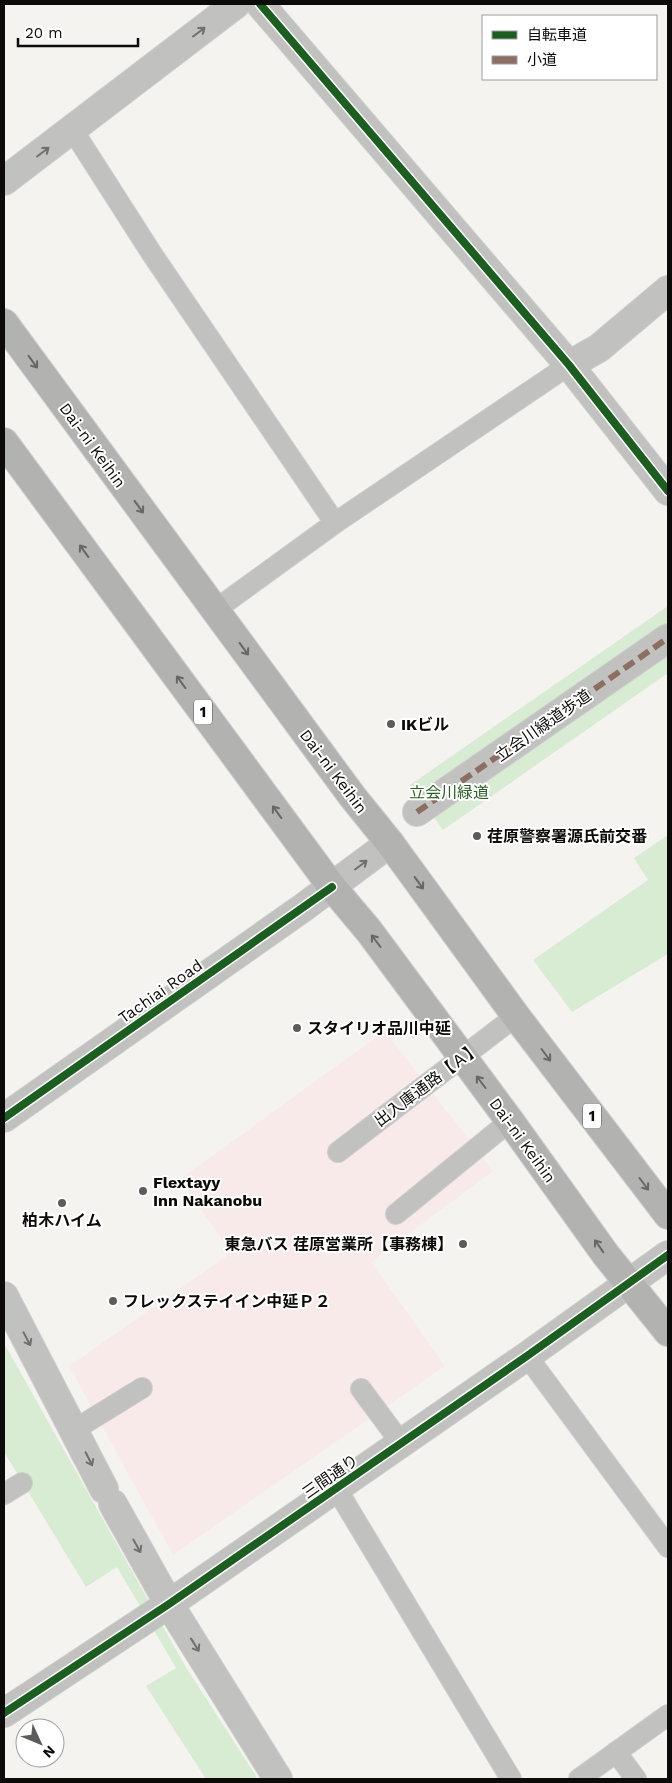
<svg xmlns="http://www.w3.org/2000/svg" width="672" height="1783" viewBox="0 0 672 1783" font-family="'Work Sans','Noto Sans JP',sans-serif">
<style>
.industrial{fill:#f9eaea}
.green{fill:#d7ecd2}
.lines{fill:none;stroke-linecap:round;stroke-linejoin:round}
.service-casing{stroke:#cececc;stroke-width:22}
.pedestrian-casing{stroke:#cececc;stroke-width:30}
.minor-casing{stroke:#cececc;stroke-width:30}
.tertiary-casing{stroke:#cececc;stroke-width:30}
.trunk-casing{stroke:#cececc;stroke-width:30}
.service{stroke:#c1c1c0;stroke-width:20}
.pedestrian{stroke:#c1c1c0;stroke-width:28}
.minor{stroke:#c1c1c0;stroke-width:28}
.tertiary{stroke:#c1c1c0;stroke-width:28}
.trunk{stroke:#b2b2b0;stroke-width:28}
.quiet{stroke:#8d6e63;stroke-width:6;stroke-dasharray:12 6;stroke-linecap:butt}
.cycleway-casing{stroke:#fff;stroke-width:11}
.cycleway{stroke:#1b5e20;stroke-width:8}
.oneway{stroke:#706f6e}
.oneway2{stroke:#676765}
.poi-dot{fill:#5d5c5a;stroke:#fff;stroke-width:2}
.labels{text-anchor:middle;stroke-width:4;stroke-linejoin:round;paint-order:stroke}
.shield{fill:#fff;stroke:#555454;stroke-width:1}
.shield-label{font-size:15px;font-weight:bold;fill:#0c0b0a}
.street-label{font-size:16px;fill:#0c0b0a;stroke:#fff}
.poi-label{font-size:16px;font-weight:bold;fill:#0c0b0a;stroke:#fff;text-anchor:start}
.park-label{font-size:16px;fill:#2a6024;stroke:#fff}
</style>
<rect width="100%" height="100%" fill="#f4f3f0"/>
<polygon class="industrial" points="385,1031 493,1171 371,1262 445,1366 173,1555 69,1366 231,1253 180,1179"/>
<g class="green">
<polygon points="668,606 668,673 443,830 410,785"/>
<polygon points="668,835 668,954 572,1012 533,960 648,880 634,858"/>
<polygon points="4,1343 184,1664 258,1779 206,1779 146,1686 176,1668 117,1567 86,1587 4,1452"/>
</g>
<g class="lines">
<defs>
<g id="service">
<polyline points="72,129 152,254 335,523"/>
<polyline points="215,610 335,523 569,365"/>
<polyline points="338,1152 516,1016"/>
<polyline points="396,1214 510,1121"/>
<polyline points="527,1356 668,1547"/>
<polyline points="361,1389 401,1443"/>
<polyline points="74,1430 142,1388"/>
<polyline points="336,1488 511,1779"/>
<polyline points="4,1494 22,1483"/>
<polyline points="616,1752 636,1779"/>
<polyline points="579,1779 668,1715"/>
</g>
<polyline id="pedestrian" points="417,812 668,638"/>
<g id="minor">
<polyline points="260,4 569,365 668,491"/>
<polyline points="4,181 236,4"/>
<polyline points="569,365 599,348 668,290"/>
<polyline points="169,1604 278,1779"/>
</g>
<g id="tertiary">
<polyline points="4,1118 304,907 390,843"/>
<polyline points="4,1296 104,1489"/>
<polyline points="113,1504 169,1604"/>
<polyline points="4,1713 169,1604 527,1356 668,1255"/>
</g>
<g id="trunk">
<polyline points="4,323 352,796 390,843 516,1016 668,1215"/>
<polyline points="4,442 332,887 369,931 510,1121 606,1255 668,1332"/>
</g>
</defs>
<use href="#service" class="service-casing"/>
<use href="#pedestrian" class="pedestrian-casing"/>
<use href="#minor" class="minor-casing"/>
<use href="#tertiary" class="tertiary-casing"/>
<use href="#trunk" class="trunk-casing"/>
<use href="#service" class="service"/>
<use href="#pedestrian" class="pedestrian"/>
<use href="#minor" class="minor"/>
<use href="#tertiary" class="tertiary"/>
<use href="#trunk" class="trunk"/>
<polyline class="quiet" points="417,812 668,638"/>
<defs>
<g id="cycleway">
<polyline points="260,4 569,365 668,491"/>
<polyline points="4,1118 332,887"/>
<polyline points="4,1713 169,1604 527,1356 668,1255"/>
</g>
</defs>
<use href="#cycleway" class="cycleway-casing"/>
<use href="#cycleway" class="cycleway"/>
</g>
<defs><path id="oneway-shaft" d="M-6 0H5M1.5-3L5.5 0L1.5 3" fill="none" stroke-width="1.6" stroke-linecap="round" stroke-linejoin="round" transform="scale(1.25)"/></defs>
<g class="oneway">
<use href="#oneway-shaft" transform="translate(199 32) rotate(-37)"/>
<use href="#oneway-shaft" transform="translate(43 152) rotate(-37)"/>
<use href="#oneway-shaft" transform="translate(361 865) rotate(-37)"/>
<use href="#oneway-shaft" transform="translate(27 1339) rotate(62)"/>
<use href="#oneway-shaft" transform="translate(89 1459) rotate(63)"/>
<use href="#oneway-shaft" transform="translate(137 1546) rotate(61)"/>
<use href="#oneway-shaft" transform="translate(195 1645) rotate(58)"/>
</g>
<g class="oneway2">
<use href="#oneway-shaft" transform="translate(33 362) rotate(54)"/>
<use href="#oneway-shaft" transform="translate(139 507) rotate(54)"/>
<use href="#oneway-shaft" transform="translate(84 551) rotate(-126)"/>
<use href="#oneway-shaft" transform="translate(244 649) rotate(54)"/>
<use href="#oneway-shaft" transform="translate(181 682) rotate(-126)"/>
<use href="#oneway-shaft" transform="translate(277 812) rotate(-126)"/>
<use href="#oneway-shaft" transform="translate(419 883) rotate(54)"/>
<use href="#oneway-shaft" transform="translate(376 941) rotate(-127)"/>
<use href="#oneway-shaft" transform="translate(546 1055) rotate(53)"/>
<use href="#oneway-shaft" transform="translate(481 1082) rotate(-127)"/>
<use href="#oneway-shaft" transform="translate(644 1184) rotate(53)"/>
<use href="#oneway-shaft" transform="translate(599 1246) rotate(-125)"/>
</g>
<g class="poi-dot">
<circle cx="391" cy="724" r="5"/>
<circle cx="477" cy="836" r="5"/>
<circle cx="297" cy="1028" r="5"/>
<circle cx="143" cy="1191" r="5"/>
<circle cx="62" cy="1203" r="5"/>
<circle cx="463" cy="1244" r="5"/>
<circle cx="113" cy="1301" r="5"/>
</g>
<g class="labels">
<g class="shield">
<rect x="194" y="699.5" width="18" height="25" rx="4"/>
<rect x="583" y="1103.5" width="18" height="25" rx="4"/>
</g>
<g class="shield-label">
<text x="203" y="717">1</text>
<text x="592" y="1121">1</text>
</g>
<g class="street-label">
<text transform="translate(93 445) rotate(54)" y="6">Dai-ni Keihin</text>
<text transform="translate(543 725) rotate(-35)" y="6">立会川緑道歩道</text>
<text transform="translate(334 771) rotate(53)" y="6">Dai-ni Keihin</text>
<text transform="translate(160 991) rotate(-35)" y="6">Tachiai Road</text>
<text transform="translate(427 1084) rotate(-37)" y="6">出入庫通路【Ａ】</text>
<text transform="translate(523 1140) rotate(54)" y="6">Dai-ni Keihin</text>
<text transform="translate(330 1476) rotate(-35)" y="6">三間通り</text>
</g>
<g class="poi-label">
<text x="401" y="730">IKビル</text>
<text x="487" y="842">荏原警察署源氏前交番</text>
<text x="307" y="1034">スタイリオ品川中延</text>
<text x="153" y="1188">Flextayy<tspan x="153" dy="18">Inn Nakanobu</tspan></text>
<text x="62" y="1226" text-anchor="middle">柏木ハイム</text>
<text x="453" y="1250" text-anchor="end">東急バス 荏原営業所【事務棟】</text>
<text x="123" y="1307">フレックステイイン中延Ｐ２</text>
</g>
<g class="park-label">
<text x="449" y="798">立会川緑道</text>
</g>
</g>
<rect width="672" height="1783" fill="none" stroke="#0c0b0a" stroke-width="10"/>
<rect x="482" y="15" width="175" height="65" fill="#ffffff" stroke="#9e9d9d"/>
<rect x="492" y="31" width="25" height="8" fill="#1b5e20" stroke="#9e9d9d"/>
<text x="527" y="40" font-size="15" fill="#0c0b0a">自転車道</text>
<rect x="492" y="56" width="25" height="8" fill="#8d6e63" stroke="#9e9d9d"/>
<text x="527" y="65" font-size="15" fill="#0c0b0a">小道</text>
<g transform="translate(40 1743) rotate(134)"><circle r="24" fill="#ffffff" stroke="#9e9d9d"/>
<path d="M0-4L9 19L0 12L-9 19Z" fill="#5d5c5a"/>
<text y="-8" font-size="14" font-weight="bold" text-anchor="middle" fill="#0c0b0a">N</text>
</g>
<path d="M18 38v8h120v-8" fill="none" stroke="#0c0b0a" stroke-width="2.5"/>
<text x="25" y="38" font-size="15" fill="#0c0b0a" stroke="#ffffff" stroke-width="4" paint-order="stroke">20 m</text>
</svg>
